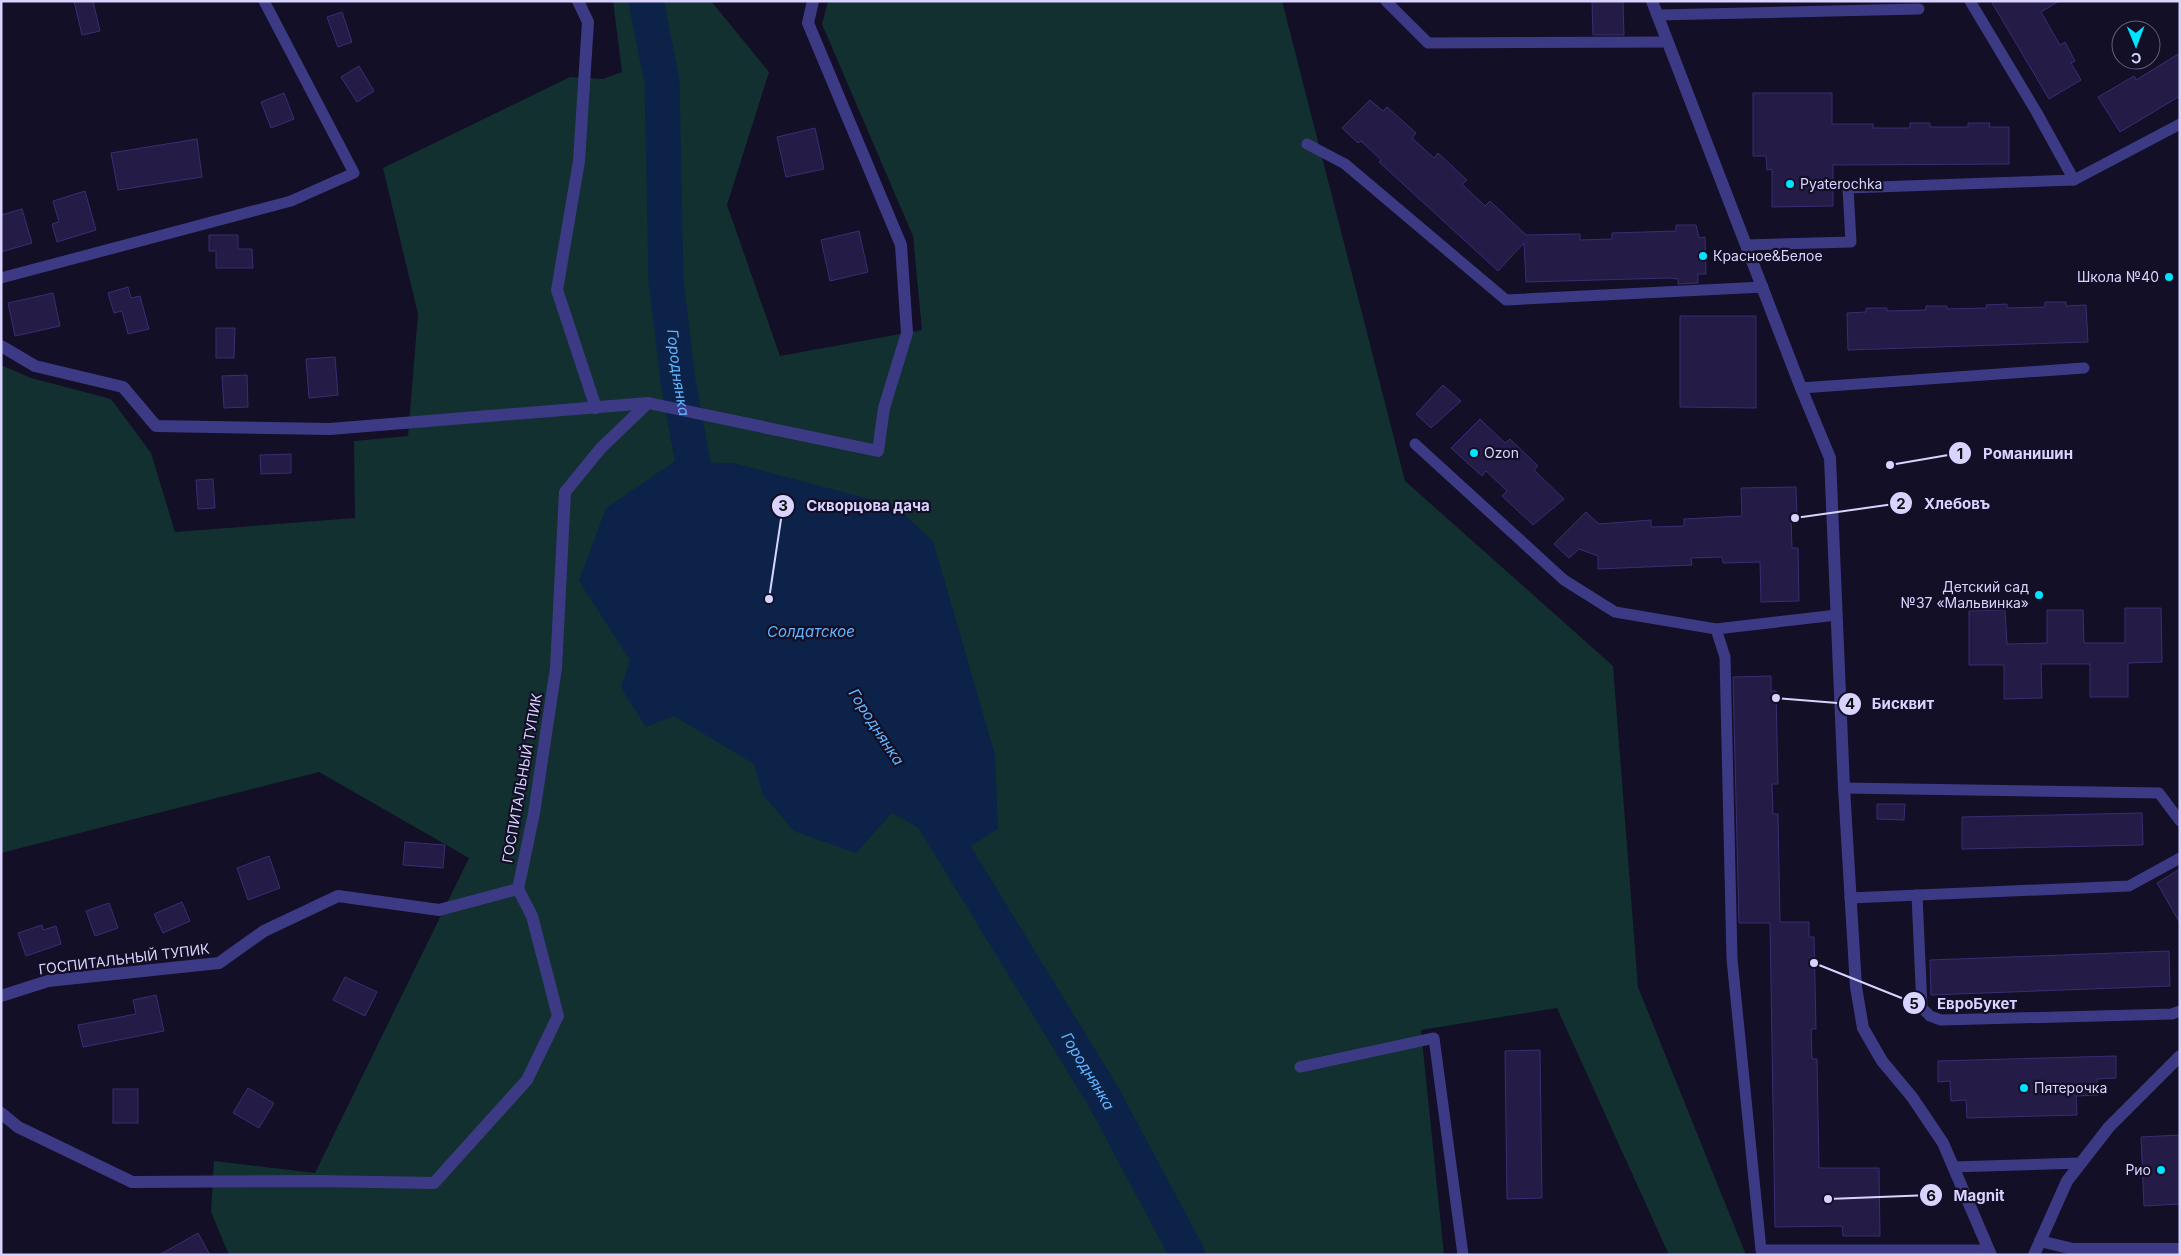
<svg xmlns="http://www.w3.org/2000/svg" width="2181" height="1256" viewBox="0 0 2181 1256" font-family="Inter,sans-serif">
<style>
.green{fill:#12302f}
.water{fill:#0c2248}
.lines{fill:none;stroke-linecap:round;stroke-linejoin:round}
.river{stroke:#0c2248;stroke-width:35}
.building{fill:#241b47;stroke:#3b2d73}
.service{stroke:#3d3a85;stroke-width:11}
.minor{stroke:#3d3a85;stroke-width:12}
.poi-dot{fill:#00e5ff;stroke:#130f26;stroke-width:2}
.labels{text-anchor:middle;stroke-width:4.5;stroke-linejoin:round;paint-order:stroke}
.poi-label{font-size:14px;fill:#d9d4ff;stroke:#130f26;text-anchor:start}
.street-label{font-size:14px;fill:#d9d4ff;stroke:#130f26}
.water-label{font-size:15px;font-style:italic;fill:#62b6ff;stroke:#130f26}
.leader{fill:none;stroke:#d9d4ff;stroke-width:2}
.callout-dot{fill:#d9d4ff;stroke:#130f26;stroke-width:2}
.mark-label{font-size:15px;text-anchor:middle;font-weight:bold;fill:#111}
.callout-label{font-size:15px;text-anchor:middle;font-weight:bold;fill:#d9d4ff;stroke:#130f26;stroke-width:4.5;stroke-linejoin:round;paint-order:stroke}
</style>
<rect width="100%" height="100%" fill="#130f26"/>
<polygon class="green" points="613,1 711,1 769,72 727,205 780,356 922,330 913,236 822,24 828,1 1282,1 1405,481 1613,666 1638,987 1746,1255 1669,1255 1557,1008 1421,1030 1444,1255 229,1255 211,1212 214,1161 315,1173 469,858 319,772 1,853 1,365 31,378 111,399 151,453 175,532 355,518 354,441 408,436 418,314 383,168 570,77 603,79 622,72"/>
<polygon class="water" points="674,462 734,463 895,506 933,541 995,755 998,829 961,852 892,813 856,853 794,831 763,795 754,764 674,716 646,727 621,688 630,660 579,581 606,508"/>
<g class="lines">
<g class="river">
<path id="s1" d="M646,1l16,80 4,199 12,101 22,121 4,6"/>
<path id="s2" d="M925,805l178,291 85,159"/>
</g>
</g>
<g class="building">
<polygon points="74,1 93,1 100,31 82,35"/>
<polygon points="1592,1 1623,1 1624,35 1593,35"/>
<polygon points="1991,1 2059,1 2041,12 2060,45 2065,42 2075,61 2071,63 2081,80 2049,99"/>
<polygon points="342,12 352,42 338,47 327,17"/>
<polygon points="2180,53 2180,96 2120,132 2098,97 2134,76 2136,80"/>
<polygon points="359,66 374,91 357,102 341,77"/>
<polygon points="284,93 294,119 271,128 261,102"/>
<polygon points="1753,93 1832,93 1832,124 1873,124 1873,128 1910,128 1910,123 1930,123 1930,127 1968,127 1968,123 1990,123 1989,127 2009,127 2009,164 1833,165 1833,206 1772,207 1772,169 1767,170 1766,156 1753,156"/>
<polygon points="1370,100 1383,111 1387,107 1416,133 1412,138 1434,158 1438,153 1467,180 1462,184 1485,206 1490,201 1526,235 1580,234 1580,240 1612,239 1612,233 1676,231 1676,225 1696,225 1699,238 1705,237 1706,274 1698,274 1698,283 1678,284 1678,279 1669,278 1526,282 1524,243 1498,271 1379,162 1381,160 1361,141 1358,143 1342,128"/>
<polygon points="815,128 824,169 786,177 777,137"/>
<polygon points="197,139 202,177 118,190 111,153"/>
<polygon points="85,191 96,230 57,242 52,224 59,222 53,201"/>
<polygon points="22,209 32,243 1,252 1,215"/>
<polygon points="859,231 868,272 830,281 821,240"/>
<polygon points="209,235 238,235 238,249 252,249 253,268 216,268 216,251 209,251"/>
<polygon points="128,287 131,298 140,296 149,329 128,334 122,311 114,313 108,293"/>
<polygon points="53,293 60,326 15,336 8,303"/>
<polygon points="2045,302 2066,302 2066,306 2086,305 2088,342 1848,350 1847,313 1866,312 1866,308 1887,308 1887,311 1926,310 1926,306 1947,306 1947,309 1987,308 1986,305 2007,304 2007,308 2045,307"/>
<polygon points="1680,316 1756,316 1756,408 1680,407"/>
<polygon points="216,328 235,328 234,358 216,358"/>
<polygon points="335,357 338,395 309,398 306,359"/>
<polygon points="247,375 248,407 224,408 222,376"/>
<polygon points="1443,385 1461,401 1431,428 1416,414"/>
<polygon points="1480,419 1505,443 1510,439 1538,466 1534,470 1564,499 1533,525 1502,496 1507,491 1486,471 1482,476 1451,448"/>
<polygon points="291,454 291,473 261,474 260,455"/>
<polygon points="213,479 215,508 198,509 196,480"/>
<polygon points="1796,487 1797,518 1791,518 1792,548 1798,548 1799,601 1761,602 1760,562 1723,563 1722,557 1691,558 1692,565 1598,569 1598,556 1579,549 1569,558 1554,544 1586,512 1599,524 1651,520 1651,527 1684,526 1684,519 1742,516 1741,488"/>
<polygon points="2125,608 2161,608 2162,662 2128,663 2128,697 2090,697 2090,664 2041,664 2042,698 2004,699 2004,665 1969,665 1969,611 2005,610 2007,644 2047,643 2047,610 2083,610 2084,643 2125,643"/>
<polygon points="1771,676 1771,691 1776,691 1778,784 1772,784 1773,814 1778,814 1780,922 1809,922 1809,937 1814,937 1816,1029 1811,1029 1812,1059 1817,1059 1819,1168 1879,1168 1880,1236 1843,1236 1842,1226 1775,1227 1770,923 1739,923 1733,677"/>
<polygon points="1877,804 1905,804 1904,820 1877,819"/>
<polygon points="2142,813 2143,845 1962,849 1962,817"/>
<polygon points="405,842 445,845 443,868 403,865"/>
<polygon points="269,856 280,888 248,900 237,868"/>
<polygon points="2180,869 2180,923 2157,883"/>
<polygon points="182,902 190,921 163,933 154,914"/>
<polygon points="109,903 118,928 95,936 86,911"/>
<polygon points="42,925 43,930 56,926 61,944 26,956 18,933"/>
<polygon points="2169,951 2170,986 1931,995 1930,960"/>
<polygon points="345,977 377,992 365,1016 333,1000"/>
<polygon points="156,995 164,1031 83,1047 78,1025 136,1014 133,1000"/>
<polygon points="1540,1050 1542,1198 1507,1199 1505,1051"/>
<polygon points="2116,1056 2116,1078 2097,1079 2098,1095 2076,1096 2077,1115 1967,1118 1966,1100 1951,1101 1950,1081 1938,1082 1938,1061"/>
<polygon points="248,1088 274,1103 259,1128 233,1113"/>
<rect x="113" y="1089" width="25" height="34"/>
<polygon points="2180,1135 2180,1204 2144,1206 2141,1137"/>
<polygon points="198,1233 210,1255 159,1255"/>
</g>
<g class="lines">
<g class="service">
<polyline points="1386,1 1428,43 1668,42"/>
<polyline points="1658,15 1919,9"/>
<polyline points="1307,144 1345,164 1506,300 1763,287"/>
<polyline points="2074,180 2180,124"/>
<polyline points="1746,245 1851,242 1848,188 2074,180 2037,113 1970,1"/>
<polyline points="1,278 291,201 354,173 264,1"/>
<polyline points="1801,388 2084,368"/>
<polyline points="1415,444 1564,580 1615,612 1716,629 1837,615"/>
<polyline points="1716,629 1725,657 1732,959 1761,1250 1989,1250"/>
<polyline points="1844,788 2159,793 2180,821"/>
<polyline points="1917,895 1922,1008 1930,1016 1941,1020 2172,1014 2180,1011"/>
<polyline points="1850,898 2129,886 2180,858"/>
<polyline points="1300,1067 1434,1038 1463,1255"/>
<polyline points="1953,1167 2080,1163"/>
</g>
<g class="minor">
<polyline points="578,1 588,22 579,161 557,290 596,408"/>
<polyline points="1652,1 1801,388 1830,458 1844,788 1856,987 1863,1028 1882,1061 1912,1097 1943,1143 1991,1255"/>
<polyline points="1,346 35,366 123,387 156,426 330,429 648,403 878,451 884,408 907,333 901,245 808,23 813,1"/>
<polyline points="1,996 48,981 219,963 264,931 338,896 439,910 518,889 534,813 556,668 565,492 601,448 648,403"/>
<polyline points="1,1113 18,1127 132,1182 317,1181 434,1183 527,1080 558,1016 532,916 518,889"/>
<polyline points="2040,1241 2073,1249 2180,1249"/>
<polyline points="2034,1255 2067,1181 2109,1127 2180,1056"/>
</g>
</g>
<g class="poi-dot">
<circle cx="1790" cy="184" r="5"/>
<circle cx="1703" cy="256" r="5"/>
<circle cx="2169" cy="277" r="5"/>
<circle cx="1474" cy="453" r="5"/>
<circle cx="2039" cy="595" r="5"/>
<circle cx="2024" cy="1088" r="5"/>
<circle cx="2161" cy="1170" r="5"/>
</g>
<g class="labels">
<g class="poi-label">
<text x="1800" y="189">Pyaterochka</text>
<text x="1713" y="261">Красное&amp;Белое</text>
<text x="2159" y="282" text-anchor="end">Школа №40</text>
<text x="1484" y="458">Ozon</text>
<text x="2029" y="592" text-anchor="end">Детский сад<tspan x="2029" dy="16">№37 «Мальвинка»</tspan></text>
<text x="2034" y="1093">Пятерочка</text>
<text x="2151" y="1175" text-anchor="end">Рио</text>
</g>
<g class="street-label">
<text transform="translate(522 778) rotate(-80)" y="5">ГОСПИТАЛЬНЫЙ ТУПИК</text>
<text transform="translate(124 959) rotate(-7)" y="5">ГОСПИТАЛЬНЫЙ ТУПИК</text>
</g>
<g class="water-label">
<text dy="5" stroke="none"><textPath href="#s1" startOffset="374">Городнянка</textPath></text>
<text x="811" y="637">Солдатское</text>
<text transform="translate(876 727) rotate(57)" y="5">Городнянка</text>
<text dy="5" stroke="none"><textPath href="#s2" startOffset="312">Городнянка</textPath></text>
</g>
</g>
<path class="leader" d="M1890 465L1960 453M1795 518L1901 503M769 599L783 506M1776 698L1850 704M1814 963L1914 1003M1828 1199L1931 1195"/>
<g class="callout-dot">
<circle cx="1890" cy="465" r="5"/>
<circle cx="1795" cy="518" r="5"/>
<circle cx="769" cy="599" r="5"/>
<circle cx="1776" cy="698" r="5"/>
<circle cx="1814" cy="963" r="5"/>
<circle cx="1828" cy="1199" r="5"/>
<circle cx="1960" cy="453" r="12"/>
<circle cx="1901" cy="503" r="12"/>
<circle cx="783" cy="506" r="12"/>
<circle cx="1850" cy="704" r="12"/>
<circle cx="1914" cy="1003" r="12"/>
<circle cx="1931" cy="1195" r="12"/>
</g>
<g class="mark-label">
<text x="1960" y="459">1</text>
<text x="1901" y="509">2</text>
<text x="783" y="511">3</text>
<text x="1850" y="709">4</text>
<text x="1914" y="1009">5</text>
<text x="1931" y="1201">6</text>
</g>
<g class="callout-label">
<text x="2028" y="459">Романишин</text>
<text x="1957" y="509">Хлебовъ</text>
<text x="868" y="511">Скворцова дача</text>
<text x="1903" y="709">Бисквит</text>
<text x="1977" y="1009">ЕвроБукет</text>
<text x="1979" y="1201">Magnit</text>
</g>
<rect width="2181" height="1256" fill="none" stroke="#d9d4ff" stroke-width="5"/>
<g transform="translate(2136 45) rotate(179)"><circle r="24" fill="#130f26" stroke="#625e7d"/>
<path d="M0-4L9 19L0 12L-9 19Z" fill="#00e5ff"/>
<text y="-8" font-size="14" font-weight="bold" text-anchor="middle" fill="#d9d4ff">С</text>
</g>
</svg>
